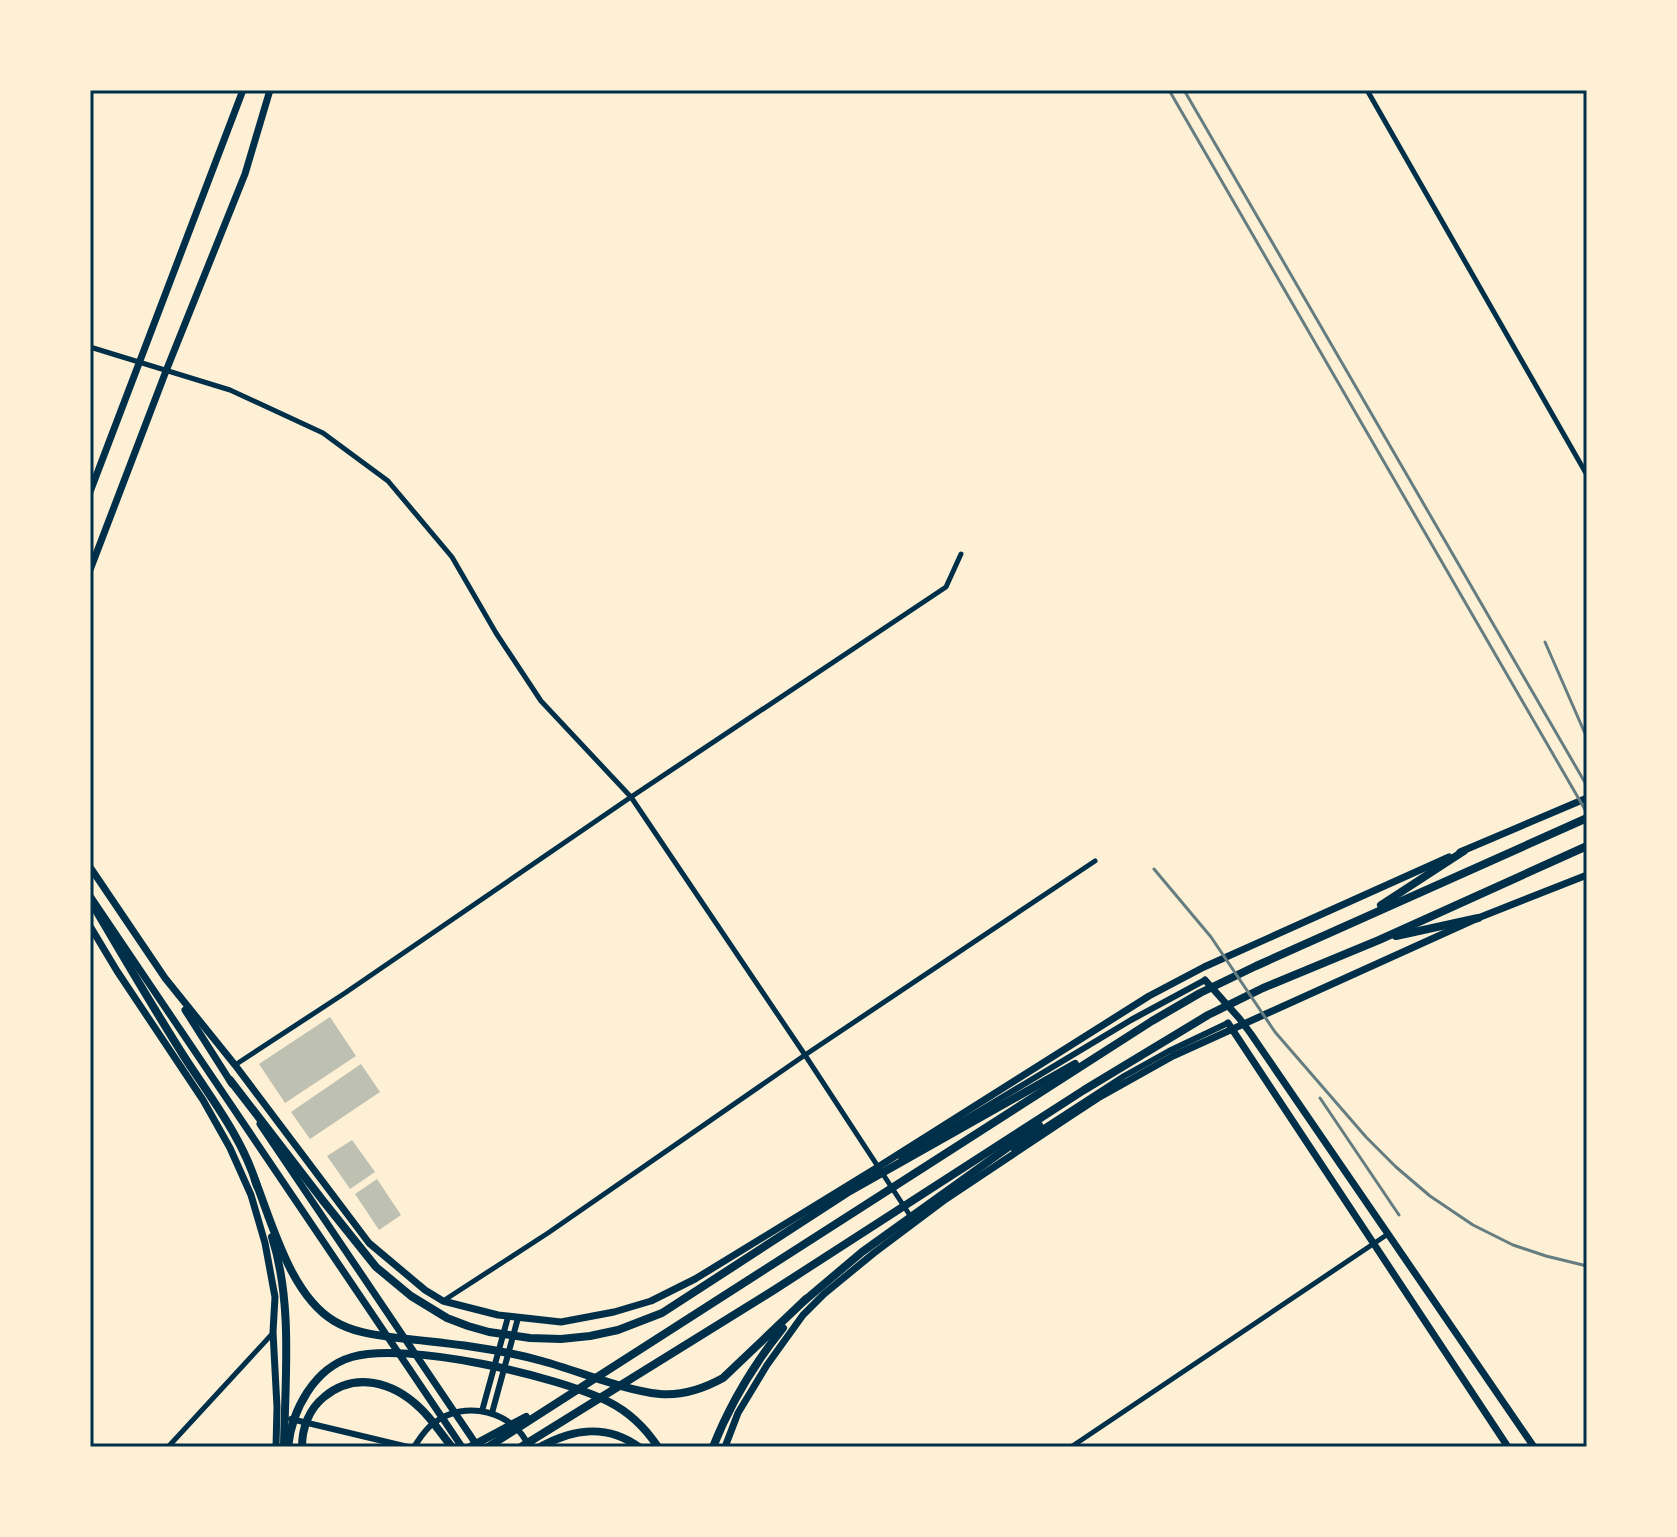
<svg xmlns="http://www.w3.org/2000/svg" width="1677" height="1537" viewBox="0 0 1677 1537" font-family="Quicksand,sans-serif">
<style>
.building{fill:#bec0b2}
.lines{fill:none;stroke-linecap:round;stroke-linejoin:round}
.minor{stroke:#003049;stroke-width:5}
.tertiary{stroke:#003049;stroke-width:6}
.secondary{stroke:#003049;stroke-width:7}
.trunk{stroke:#003049;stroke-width:8}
.rail{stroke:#657d81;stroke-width:3}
.neatline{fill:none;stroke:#003049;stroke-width:3}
</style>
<rect width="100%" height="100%" fill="#fdf0d5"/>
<g class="building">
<polygon points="330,1017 356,1056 285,1103 259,1064"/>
<polygon points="361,1064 380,1092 310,1139 291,1112"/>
<polygon points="352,1140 375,1172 350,1189 327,1156"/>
<polygon points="377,1179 401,1215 379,1230 355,1194"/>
</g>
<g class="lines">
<g class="minor">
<polyline points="1367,90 1587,475"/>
<polyline points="90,347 230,390 323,433 388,481 452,557 496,633 541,701 631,797 805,1055 911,1217"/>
<polyline points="235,1065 345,993 631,797 946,587 961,554"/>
<polyline points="443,1301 548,1233 805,1055 1095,861"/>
<polyline points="168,1447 273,1333"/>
<polyline points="1071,1447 1388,1234"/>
</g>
<g class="tertiary">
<polyline points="1013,1148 1124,1076 1169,1051 1228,1023"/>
<polyline points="900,1156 919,1147 1131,1020 1205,980"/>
<polyline points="482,1411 508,1317"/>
<polyline points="492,1413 518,1318"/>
<polyline points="291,1419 408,1447"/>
<path d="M414,1447c6,-9 11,-18 20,-24 31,-24 80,-12 95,24"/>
</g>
<g class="secondary">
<polyline points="90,492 243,90"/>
<polyline points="90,570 166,371 245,174 270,90"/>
<polyline points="1460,852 1587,798"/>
<polyline points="90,867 165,978 235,1065 369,1243 425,1290 443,1301 498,1315 561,1322 614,1312 651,1301 695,1279 878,1167 1149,996 1204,967 1449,857"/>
<polyline points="90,896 462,1447"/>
<polyline points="90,926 117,971 203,1100 230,1148 251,1195 265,1243 275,1297 273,1332 277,1407 276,1447"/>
<polyline points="1205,980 1239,1018 1251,1034 1534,1447"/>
<polyline points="185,1010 232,1084"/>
<polyline points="1228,1023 1508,1447"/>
<polyline points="260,1124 478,1447"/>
<polyline points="725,1447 738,1413 767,1365 803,1315 824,1294 874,1253 946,1199 1072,1115 1098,1098 1173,1056 1478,918 1587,875"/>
</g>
<g class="trunk">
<path d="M90,900c31,53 62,106 95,158 26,40 58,81 72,128"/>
<polyline points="1381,905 1464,851"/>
<polyline points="1396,936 1478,918"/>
<polyline points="230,1080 324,1202 376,1267 411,1296 447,1318 468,1326 489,1332 530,1338 561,1339 590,1336 618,1330 662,1313 850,1191 1075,1064"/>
<path d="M255,1180c18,46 36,115 79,141 20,12 42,14 64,17 49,5 97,10 144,23 37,10 80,29 118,33 23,2 43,-5 63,-16l83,-79"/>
<path d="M272,1237c21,66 13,141 12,210"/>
<polyline points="804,1301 862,1252 1039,1125"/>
<path d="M288,1447c4,-37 26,-79 64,-90 54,-16 206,19 257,45 20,10 37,27 49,45"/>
<path d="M302,1447c0,-19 7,-38 22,-50 31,-26 69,-15 96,11 12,11 21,26 32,39"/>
<polyline points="470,1447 526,1417"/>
<polyline points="488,1447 1152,1021 1200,993 1256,966 1587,818"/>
<polyline points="521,1447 774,1290 1084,1090 1208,1015 1263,988 1379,940 1587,846"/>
<path d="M540,1447c34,-19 67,-23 99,0"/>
<path d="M713,1447c17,-43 41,-83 70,-119"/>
</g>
<g class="rail">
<polyline points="1169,90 1587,813"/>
<polyline points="1184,90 1587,786"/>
<polyline points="1545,642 1587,738"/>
<polyline points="1154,869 1211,937 1275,1032 1366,1137 1396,1167 1430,1196 1473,1225 1513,1245 1546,1256 1587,1266"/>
<polyline points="1320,1098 1399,1215"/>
</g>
</g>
<rect width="1677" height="1537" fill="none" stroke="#fdf0d5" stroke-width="184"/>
<rect x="92" y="92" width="1493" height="1353" class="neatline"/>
</svg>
